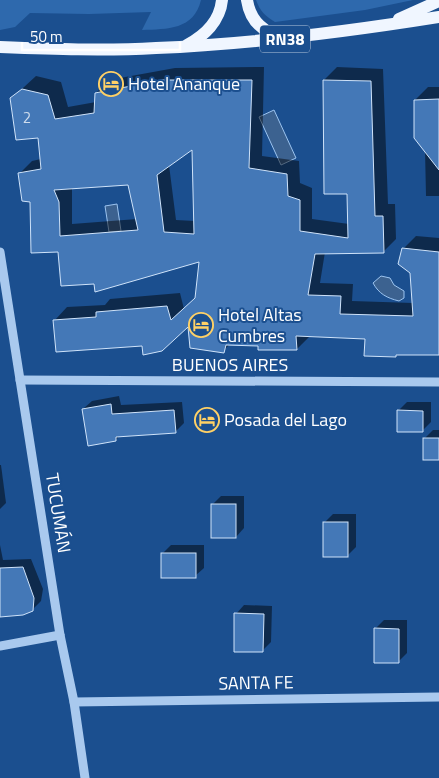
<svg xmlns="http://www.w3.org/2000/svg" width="439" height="778" viewBox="0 0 439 778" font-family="'Titillium Web',sans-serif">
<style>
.green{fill:#2e69ad}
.water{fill:#3c6290;stroke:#9cc4f0}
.shadow{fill:#0007;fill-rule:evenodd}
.building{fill:#4478b7;stroke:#cfe3fa;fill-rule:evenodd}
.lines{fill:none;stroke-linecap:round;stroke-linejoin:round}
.minor{stroke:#a9c9ee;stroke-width:9}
.major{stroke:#f0f6ff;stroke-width:12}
.labels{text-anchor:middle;stroke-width:4;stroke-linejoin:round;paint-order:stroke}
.number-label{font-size:15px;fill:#d0dded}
.shield{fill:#1b4f8f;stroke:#bbcadd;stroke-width:1}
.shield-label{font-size:16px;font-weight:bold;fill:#fff}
.poi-label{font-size:18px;fill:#fff;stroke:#1b4f8f;text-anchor:start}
.street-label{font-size:18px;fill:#fff;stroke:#1b4f8f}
</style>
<rect width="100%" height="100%" fill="#1b4f8f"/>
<g class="green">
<path d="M0,0h201c-7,30 -34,29 -59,30l9,-18 -62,2 -59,-1 -15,14 -15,3z"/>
<path d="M256,0h157l-48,10 -90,12c-10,-6 -15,-11 -19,-22z"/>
</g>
<g class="water">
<polygon points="274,110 296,158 281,165 259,117"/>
<polygon points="117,204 121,231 109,232 105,206"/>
<path d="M381,276l9,2 4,7 10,6v7l-5,3c-12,-3 -20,-7 -26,-18z"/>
</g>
<g class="shadow">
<path d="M264,67l-2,89 37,5 1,22 12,5v31l37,5 -1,-31 -24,-113 13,-13 46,2 5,135h7l1,35 -13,13h-58l-5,31 33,1 -1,17 61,2 -2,-31 -8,-23 13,-13 23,2v115l-42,1 -2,2 -29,-18 -56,-2 -13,13 -38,-4 -29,-1 -7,7 -34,-27 -45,21 -89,-25 12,-13 38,-2 5,-6 70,-6 4,16 13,-12 3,-37 -104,23 -36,-32 -29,-50 -12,-27 13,-13 9,-2 -2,-22 -28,-38 25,-23 25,6 7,25 28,-5v-9l13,-13 66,-12zM194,148l1,73 -19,-1 -7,-55zM129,183l8,36 -65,5v-36z"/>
<polygon points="428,87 439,87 439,196 426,196 425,150 415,100"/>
<polygon points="119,396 121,405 182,402 184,423 175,432 120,435 116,440 83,409 92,401"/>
<polygon points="407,402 431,402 431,422 422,431 398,411"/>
<polygon points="433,430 439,430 439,459 424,439"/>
<polygon points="0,465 1,465 6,503 0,509"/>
<polygon points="221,496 244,496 244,528 236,537 213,504"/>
<polygon points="333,514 356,514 356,547 348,555 324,523"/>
<polygon points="0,545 3,560 31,559 43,589 41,601 32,610 0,608"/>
<polygon points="171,545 204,545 204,568 195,576 163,553"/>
<polygon points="244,605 272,606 271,642 262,651 236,614"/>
<polygon points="384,620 407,620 407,653 398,662 375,629"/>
</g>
<g class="building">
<path d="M162,80h90l-3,88 38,6 1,22 12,4v31l48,7 -1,-44h-23l-1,-114 48,1 4,135h8l1,37 -69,1 -7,41 33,1 -1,18 73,2 -3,-43 -12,-9 4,-16 37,4v103h-43v2l-32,-1 1,-17 -69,-3 1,14h-39v-4l-32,-1 -2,8 -34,-5 -2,-21 -26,24 -19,4 -1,-9 -86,6 -3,-32 43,-3v-5l71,-6 4,14 24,-22 4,-36 -104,30 -1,-8 -33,2 -3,-34 -27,1 -1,-51 -8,-1 -4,-28 23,-4 -3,-31 -22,2 -6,-42 12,-9 26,6 7,24 39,-6 1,-20zM192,150l2,84 -30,-2 -7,-57zM128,185l10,45 -78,6 -1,-34 -5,-12z"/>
<polygon points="439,99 439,170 414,138 414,100"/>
<polygon points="111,404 112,414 174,410 176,433 116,437 116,441 88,446 82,409"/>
<polygon points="397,410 423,411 423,432 397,432"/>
<rect x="423" y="438" width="16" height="22"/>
<rect x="211" y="504" width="25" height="34"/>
<rect x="323" y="522" width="25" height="35"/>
<rect x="161" y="553" width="35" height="25"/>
<polygon points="23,567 34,598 33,611 23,615 0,617 0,568"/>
<polygon points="234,613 264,614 263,652 234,652"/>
<polygon points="374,628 399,629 399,663 374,663"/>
</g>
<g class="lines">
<g class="minor">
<polyline points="0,252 60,635 74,702 85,778"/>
<polyline points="20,380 439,382"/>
<polyline points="0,646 60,635"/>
<polyline points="74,702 439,697"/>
</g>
<g class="major">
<path d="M247,0c3,20 15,32 35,37"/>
<polyline points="399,19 439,1"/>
<path d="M187,45c17,-9 33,-24 35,-45"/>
<path d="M0,47c52,2 104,4 156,1 95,-4 189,-16 283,-31"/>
</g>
</g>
<defs>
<symbol id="hotel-ring" viewBox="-11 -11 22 22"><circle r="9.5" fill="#1b4f8f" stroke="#ffd166" stroke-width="1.5"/><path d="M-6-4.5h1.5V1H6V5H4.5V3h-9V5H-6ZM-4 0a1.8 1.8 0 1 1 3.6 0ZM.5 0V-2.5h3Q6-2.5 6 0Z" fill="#ffd166"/></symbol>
</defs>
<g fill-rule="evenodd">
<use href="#hotel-ring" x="97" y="70" width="28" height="28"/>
<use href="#hotel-ring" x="187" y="311" width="28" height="28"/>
<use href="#hotel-ring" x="193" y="406" width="28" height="28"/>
</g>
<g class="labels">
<g class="number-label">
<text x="27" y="123">2</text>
</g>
<rect class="shield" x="260" y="25.5" width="50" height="27" rx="4"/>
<g class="shield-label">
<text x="285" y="45">RN38</text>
</g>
<g class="poi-label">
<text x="128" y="90">Hotel Ananque</text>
<text x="218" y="321">Hotel Altas<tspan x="218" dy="21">Cumbres</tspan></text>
<text x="224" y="426">Posada del Lago</text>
</g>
<g class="street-label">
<text x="230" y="371">BUENOS AIRES</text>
<text transform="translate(58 513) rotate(81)" y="6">TUCUMÁN</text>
<text transform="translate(256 683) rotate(-1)" y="6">SANTA FE</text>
</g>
</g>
<path d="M22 42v8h158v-8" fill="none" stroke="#ffffff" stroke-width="2.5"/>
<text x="30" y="42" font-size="15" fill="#ffffff" stroke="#1b4f8f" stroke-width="4" paint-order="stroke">50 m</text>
</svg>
